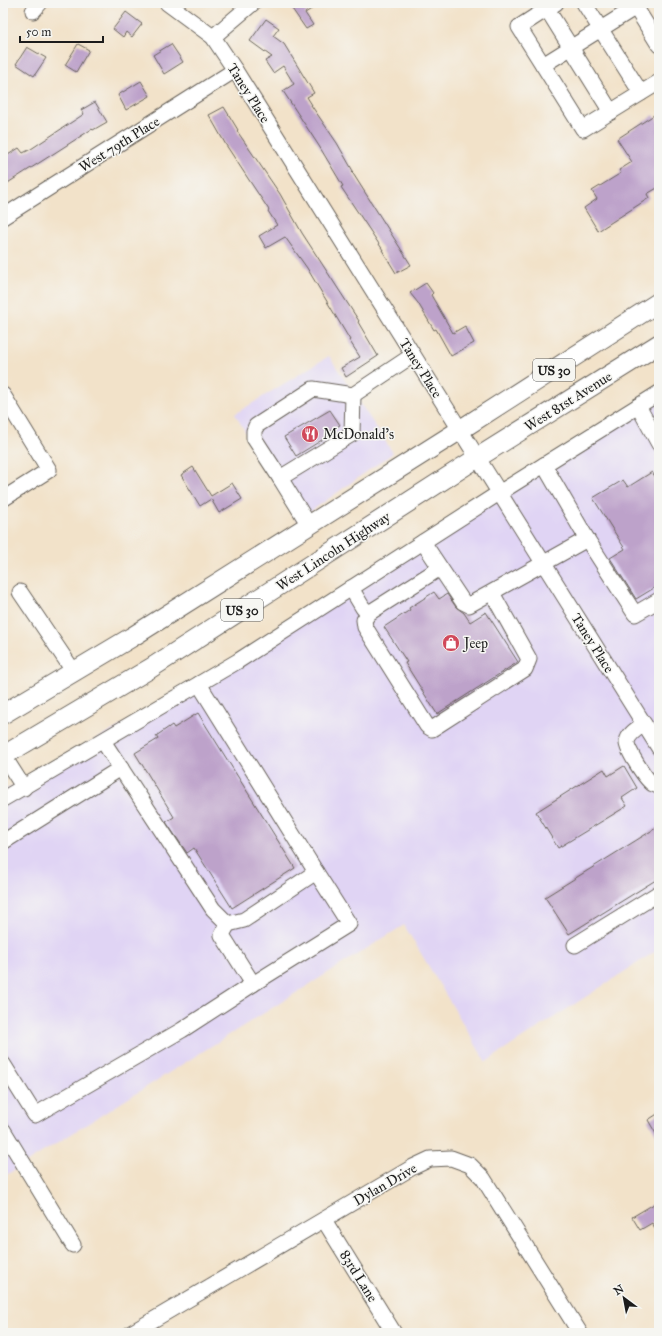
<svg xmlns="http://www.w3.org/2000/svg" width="662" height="1336" viewBox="0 0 662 1336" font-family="'IM FELL Great Primer',serif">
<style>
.built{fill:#e0d4f4}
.building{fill:#bda2ca}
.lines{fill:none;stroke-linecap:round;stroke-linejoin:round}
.minor-casing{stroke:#676159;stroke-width:17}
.major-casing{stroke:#676159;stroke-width:21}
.minor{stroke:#fff;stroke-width:15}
.major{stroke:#fff;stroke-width:19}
.labels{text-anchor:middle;stroke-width:3;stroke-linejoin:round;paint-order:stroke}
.shield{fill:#f6f6f2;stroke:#5d5d5c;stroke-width:1}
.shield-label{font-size:13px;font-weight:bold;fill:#1c1c1c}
.street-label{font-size:14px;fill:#1c1c1c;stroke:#f6f6f2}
.poi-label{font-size:14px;fill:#1c1c1c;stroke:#f6f6f2;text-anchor:start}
</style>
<rect width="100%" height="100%" fill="#f6f6f2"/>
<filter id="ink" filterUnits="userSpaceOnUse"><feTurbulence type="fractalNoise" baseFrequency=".025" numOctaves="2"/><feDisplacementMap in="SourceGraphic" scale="8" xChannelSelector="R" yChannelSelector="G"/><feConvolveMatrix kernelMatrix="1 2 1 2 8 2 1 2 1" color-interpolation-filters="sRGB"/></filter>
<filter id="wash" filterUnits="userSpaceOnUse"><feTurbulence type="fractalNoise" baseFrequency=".012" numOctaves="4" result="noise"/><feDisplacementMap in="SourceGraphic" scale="16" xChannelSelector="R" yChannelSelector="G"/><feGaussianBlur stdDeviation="0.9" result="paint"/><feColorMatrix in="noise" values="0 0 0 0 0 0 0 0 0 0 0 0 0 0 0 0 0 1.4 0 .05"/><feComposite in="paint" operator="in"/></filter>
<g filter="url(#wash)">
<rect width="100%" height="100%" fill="#f2e2c9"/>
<g class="built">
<polygon points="329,356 393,453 297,521 235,414"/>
<polygon points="659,392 659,949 486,1062 404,925 3,1177 3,791 238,661"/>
</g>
<g id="blocks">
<g class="building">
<polygon points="288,3 321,3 305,13 313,25 306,29"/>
<polygon points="126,12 142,24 132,37 126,32 123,37 113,29"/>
<polygon points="266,19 279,28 273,36 284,44 314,93 307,97 312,105 311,105 337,143 353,171 352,172 411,265 396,273 382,250 383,250 341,187 343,186 319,146 283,91 294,84 283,66 273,73 265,61 272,57 250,41"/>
<polygon points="78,44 89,50 76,72 65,65"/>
<polygon points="171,44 183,62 164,74 153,55"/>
<polygon points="27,47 46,58 34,76 16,64"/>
<polygon points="141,81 150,96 126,110 118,95"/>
<polygon points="95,102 107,122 93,130 92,129 3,186 3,158 19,148 23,153 31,149 84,114 81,110"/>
<polygon points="224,107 238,130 237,131 280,194 302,233 359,321 358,322 378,356 346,377 341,368 360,357 349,340 350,340 307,268 285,237 266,248 259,236 277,225 268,211 269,210 249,180 226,145 209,115"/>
<polygon points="654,115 659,123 659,187 647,194 649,198 598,231 584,208 597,199 592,191 621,173 619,170 632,162 617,139"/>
<polygon points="426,283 433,293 431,295 453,333 465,326 474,343 451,356 436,329 434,330 418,303 410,293"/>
<polygon points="330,410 340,425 328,432 330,435 296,456 284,437"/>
<polygon points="193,467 211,496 232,483 242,499 219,513 211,499 200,506 181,475"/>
<polygon points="652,472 659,482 659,585 636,599 610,558 625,549 593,498 623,480 628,487"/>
<polygon points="434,592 439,599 447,594 456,607 464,613 470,622 486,612 518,662 437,714 405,663 407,662 384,627 410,610 409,608"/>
<polygon points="198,713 295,868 232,908 194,848 187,853 166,822 174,817 135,753 158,739 156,736 172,725 174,728"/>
<polygon points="624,766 637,788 622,798 627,806 558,848 536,812 604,769 608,776"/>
<polygon points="656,828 659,833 659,878 569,934 545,897"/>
<polygon points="659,1113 659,1139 648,1120"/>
<polygon points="659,1201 659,1235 652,1223 640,1230 632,1217"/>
</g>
</g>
</g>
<g filter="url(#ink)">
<use href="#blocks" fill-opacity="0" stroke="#676159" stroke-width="1"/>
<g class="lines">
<defs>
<g id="minor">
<polyline points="167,3 213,37 235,70 659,748"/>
<polyline points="584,3 641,93"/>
<polyline points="633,3 659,45"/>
<polyline points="636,7 543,65 583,129 659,82"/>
<polyline points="547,9 611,112"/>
<polyline points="33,11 40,3"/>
<polyline points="213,37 253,3"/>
<polyline points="543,65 519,27 556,3"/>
<polyline points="3,217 235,70"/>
<polyline points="3,395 49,470 3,499"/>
<polyline points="638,406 659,444"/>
<polyline points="544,465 587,539"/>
<polyline points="280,478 352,434 353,395"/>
<polyline points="309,525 280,478 254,438 254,431 256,426 313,389 353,395 413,355"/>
<polyline points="423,542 463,602 469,605 587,539 635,614 659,600"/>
<polyline points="351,588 363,608 369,613 440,568"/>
<polyline points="20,592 74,672"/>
<polyline points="369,613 364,620 365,627 427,726 432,729 525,669 529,659 492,593"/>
<path d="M644,724c-6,4 -16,10 -17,18 -1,7 19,38 26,42 2,1 4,2 6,2"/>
<polyline points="103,741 213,909 228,924 244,920 316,872 199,684"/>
<polyline points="3,755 24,788"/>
<polyline points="3,799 238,661 499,493 659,393"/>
<polyline points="3,842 121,768"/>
<polyline points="575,945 659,893"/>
<polyline points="253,984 349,924 316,872"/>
<polyline points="3,1064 35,1115 182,1030 253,984 222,935 228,924"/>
<polyline points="3,1130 73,1245"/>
<polyline points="324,1220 394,1333"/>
<polyline points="131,1333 413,1167 430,1159 451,1158 470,1165 483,1178 580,1333"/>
</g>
<g id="major">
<polyline points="3,714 132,637 460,430 659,302"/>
<polyline points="3,756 151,668 477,458 659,344"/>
</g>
</defs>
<use href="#minor" class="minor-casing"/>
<use href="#major" class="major-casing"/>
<use href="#minor" class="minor"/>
<use href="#major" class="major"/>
</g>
</g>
<defs>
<symbol id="restaurant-disc" viewBox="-11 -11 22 22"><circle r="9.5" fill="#d1495b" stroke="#f6f6f2"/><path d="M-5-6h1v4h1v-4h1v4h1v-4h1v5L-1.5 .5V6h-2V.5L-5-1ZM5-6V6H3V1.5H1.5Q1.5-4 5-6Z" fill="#fff"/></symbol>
<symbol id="shop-disc" viewBox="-11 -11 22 22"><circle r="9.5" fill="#d1495b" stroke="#f6f6f2"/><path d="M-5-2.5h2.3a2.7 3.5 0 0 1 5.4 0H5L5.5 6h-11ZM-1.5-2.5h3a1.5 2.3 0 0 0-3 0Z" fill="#fff"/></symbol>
</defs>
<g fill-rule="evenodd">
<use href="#restaurant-disc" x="300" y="424" width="20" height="20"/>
<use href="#shop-disc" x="441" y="633" width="20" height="20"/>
</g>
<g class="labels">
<g class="shield">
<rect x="533" y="359" width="42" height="22" rx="3"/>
<rect x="221" y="599" width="42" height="22" rx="3"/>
</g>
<g class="shield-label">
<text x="554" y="375">US 30</text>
<text x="242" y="615">US 30</text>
</g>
<g class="street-label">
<text transform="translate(249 93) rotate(58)" y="5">Taney Place</text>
<text transform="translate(119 144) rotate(-32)" y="5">West 79th Place</text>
<text transform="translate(421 368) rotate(58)" y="5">Taney Place</text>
<text transform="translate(568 401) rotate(-32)" y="5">West 81st Avenue</text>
<text transform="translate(333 551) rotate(-33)" y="5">West Lincoln Highway</text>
<text transform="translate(593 643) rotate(58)" y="5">Taney Place</text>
<text transform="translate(385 1184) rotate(-30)" y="5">Dylan Drive</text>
<text transform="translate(359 1276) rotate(58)" y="5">83rd Lane</text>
</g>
<g class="poi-label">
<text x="323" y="439">McDonald's</text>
<text x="464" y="648">Jeep</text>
</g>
</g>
<rect width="662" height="1336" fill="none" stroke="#f6f6f2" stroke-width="16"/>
<g transform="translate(624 1298) rotate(328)" stroke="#f6f6f2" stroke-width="3" paint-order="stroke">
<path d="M0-3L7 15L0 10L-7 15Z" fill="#1c1c1c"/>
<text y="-6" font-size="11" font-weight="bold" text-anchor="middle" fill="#1c1c1c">N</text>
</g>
<path d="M20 36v6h83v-6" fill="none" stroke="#1c1c1c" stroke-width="2"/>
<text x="26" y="36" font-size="12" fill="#1c1c1c" stroke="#f6f6f2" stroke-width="3" paint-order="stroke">50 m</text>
</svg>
